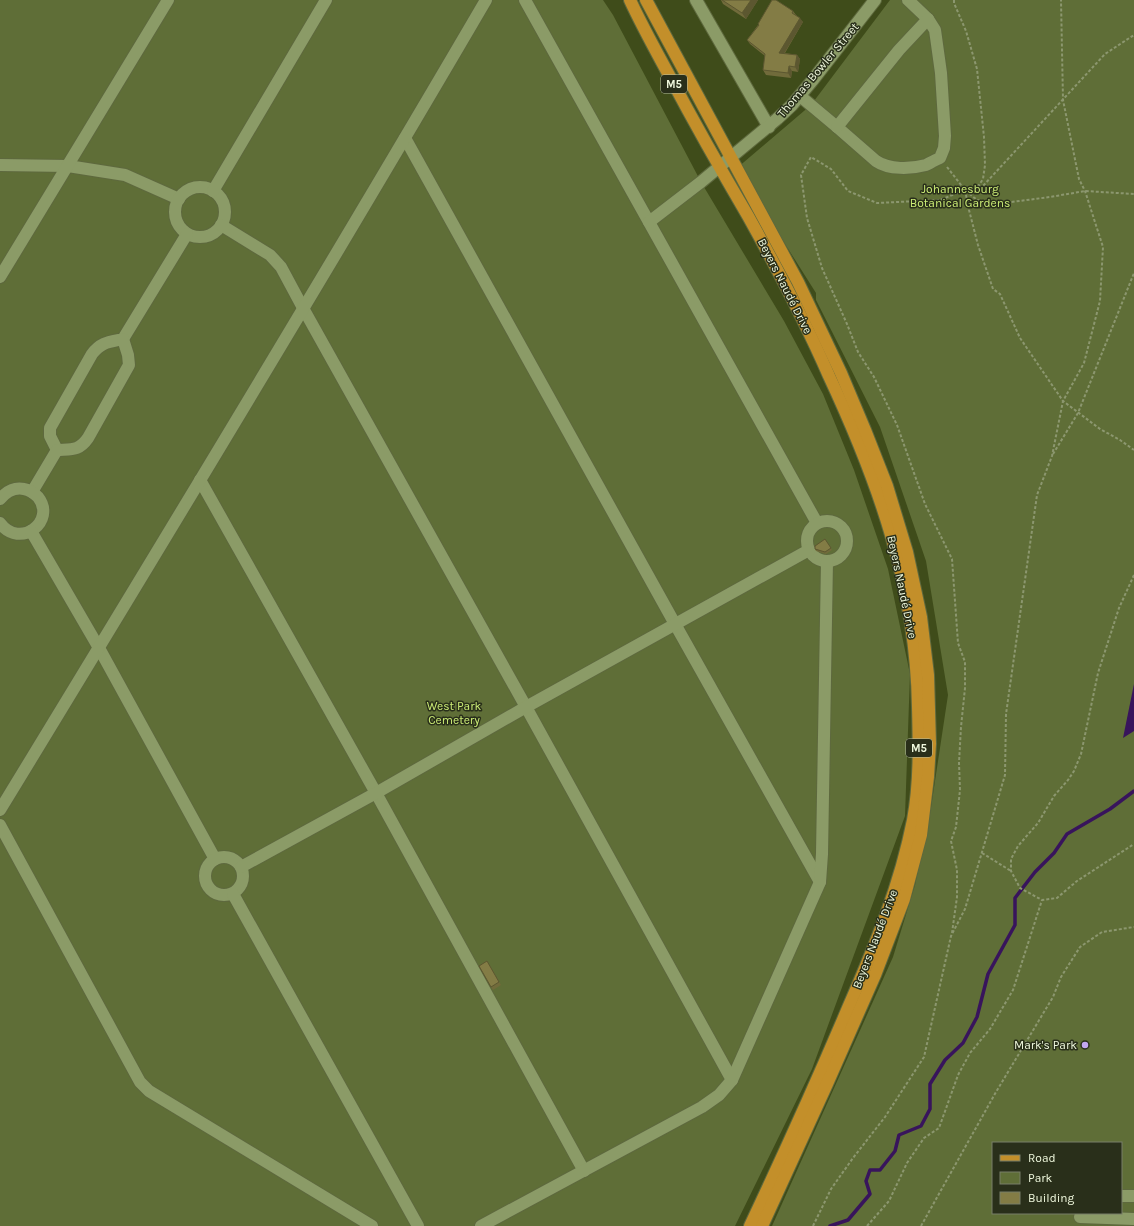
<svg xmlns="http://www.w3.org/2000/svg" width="1134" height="1226" viewBox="0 0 1134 1226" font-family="Karla,sans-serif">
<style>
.green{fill:#5f6e37;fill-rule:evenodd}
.water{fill:#38145c}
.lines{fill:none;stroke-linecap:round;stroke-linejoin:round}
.stream{stroke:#38145c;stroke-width:3.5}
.minor-casing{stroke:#5e693e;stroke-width:14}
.major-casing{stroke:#5e693e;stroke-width:14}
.path{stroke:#8c976f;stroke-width:2;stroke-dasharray:3 2;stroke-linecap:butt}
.minor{stroke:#8b9b67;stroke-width:12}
.major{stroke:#c38f2a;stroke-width:12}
.wall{fill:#716b3b}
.shaded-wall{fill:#5c5730}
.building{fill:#837c45;stroke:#5c5730}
.poi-dot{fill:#c4a7f1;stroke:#292f1a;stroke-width:1.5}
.labels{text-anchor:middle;stroke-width:3;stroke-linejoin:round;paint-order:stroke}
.shield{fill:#292f1a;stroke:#b4bca2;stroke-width:1}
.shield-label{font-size:11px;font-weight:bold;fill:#eff8dd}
.street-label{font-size:12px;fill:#eff8dd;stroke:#292f1a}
.park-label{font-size:12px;fill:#cdee77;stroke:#292f1a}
.poi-label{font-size:12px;fill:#eff8dd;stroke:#292f1a;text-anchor:end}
</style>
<rect width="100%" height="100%" fill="#3f4c1a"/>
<g class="green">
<polygon points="0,0 603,0 613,15 701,182 784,321 823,394 854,470 888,569 910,674 905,816 812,1069 735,1226 0,1226"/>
<path d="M890,0h244v1226h-362l121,-269 22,-72 15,-71 18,-119 -22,-134 -46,-134 -64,-127v-7l-79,-125 74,-63zM993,1143h128v70h-128z"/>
</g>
<polygon class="water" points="1134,684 1134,731 1123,738"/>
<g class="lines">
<polyline class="stream" points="830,1226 848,1220 870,1194 866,1181 870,1170 880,1170 895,1151 899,1135 921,1126 930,1109 930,1084 945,1060 963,1043 977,1017 988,974 1015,925 1015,898 1035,872 1054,853 1067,834 1110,809 1134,791"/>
<defs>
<g id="minor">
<polyline points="525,0 817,523"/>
<polyline points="696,0 769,127"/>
<path d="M800,96l37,31 39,34c13,9 35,8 50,4 4,-2 9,-5 14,-7l4,-10 1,-12 -4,-63 -6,-43 -7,-11 -20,-19"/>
<polyline points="837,127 899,50 928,19"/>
<polyline points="405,138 675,624 820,882"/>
<polyline points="0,165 68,166 125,175 179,199"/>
<circle cx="200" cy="212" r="25"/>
<polyline points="213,191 326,0"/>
<polyline points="649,222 701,182 777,119 792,105 812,81 875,0"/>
<polyline points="221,225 270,255 281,267 303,308 526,707 732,1080"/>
<polyline points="0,277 168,0"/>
<path d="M57,450l-7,-14v-8l42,-74c9,-12 17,-12 31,-15l64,-105"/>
<path d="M57,450c15,-1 22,1 31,-12l41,-73 -1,-10 -5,-16"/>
<polyline points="200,480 376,793 584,1171"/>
<polyline points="32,492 57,450"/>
<path d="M0,499c6,-7 14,-12 24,-10 6,1 10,4 14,8 19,24 -18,53 -38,26"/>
<circle cx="827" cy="541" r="20"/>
<polyline points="31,531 99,648 215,859"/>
<path d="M0,810c164,-269 327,-538 486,-810"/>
<polyline points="0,825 140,1082 149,1091 372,1226"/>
<circle cx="224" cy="876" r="19"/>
<polyline points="241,867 376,793 526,707 809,550"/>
<polyline points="233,894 418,1226"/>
<polyline points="1121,1196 1134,1196"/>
<polyline points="1080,1217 1134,1219"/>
<polyline points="481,1226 702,1107 719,1095 732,1080 820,882 822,854 827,561"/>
</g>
<g id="major">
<path d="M630,0c12,26 26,51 40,77 25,47 51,93 78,139 29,52 57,105 81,160 50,107 87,211 89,331 1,37 2,76 -5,113 -13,66 -38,126 -65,188 -31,73 -64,146 -98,218"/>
<polyline points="646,0 798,282 841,373 865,430 887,486 907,552 921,617 928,675 930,744 928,777 921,835 904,899 875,975 827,1084 762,1226"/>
</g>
</defs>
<use href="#minor" class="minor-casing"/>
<use href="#major" class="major-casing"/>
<g class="path">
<polyline points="954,0 954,3 966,31 977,69 984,137 985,165 983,179 977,188"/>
<polyline points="947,167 965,190 977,200 996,204 1050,197 1085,191 1134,194"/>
<polyline points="965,190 969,210 978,245 993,289 1000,294 1020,338 1063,401 1100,429 1120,440 1134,450"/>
<polyline points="1053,454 1078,413 1134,273"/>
<polyline points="1134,575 1119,608 1098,673 1081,754 1074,771 1068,780 1054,796 1038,823 1018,846 1011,859 1011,871 1020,888 1042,900 1057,898 1077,881 1134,844"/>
<polyline points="982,853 1011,871"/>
<polyline points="952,933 957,897 957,870 951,841 956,827 960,790 959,763 961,727 965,688 965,662 958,643 952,559 925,504 897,425 874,377 858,352 847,324 822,268 807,218 801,175 811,157 831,169 848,191 877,203 940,200 965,190 982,187 1105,54 1134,35"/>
<polyline points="813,1226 831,1189 853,1158 885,1117 924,1057 951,936 965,909 1005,775 1006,714 1037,495 1052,456 1063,401 1084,363 1100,301 1103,247 1085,191 1079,179 1063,100 1061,0"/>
<polyline points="867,1226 889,1201 907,1163 924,1138 939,1128 958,1075 970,1053 990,1029 1013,990 1042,900"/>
<polyline points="921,1226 996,1092 1053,997 1061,977 1080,947 1102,932 1134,927"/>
</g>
<use href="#minor" class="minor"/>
<use href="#major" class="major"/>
</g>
<g class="wall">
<polygon points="721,0 758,0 746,19 723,4"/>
<polygon points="793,11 796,15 803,22 785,53 797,55 800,59 798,72 792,71 791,78 766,75 763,70 765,56 750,44 747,40 758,25 758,24"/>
<polygon points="825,539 832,550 826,554 816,551 815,549"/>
<polygon points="489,965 501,985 493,990 491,987"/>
</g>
<g class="shaded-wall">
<polygon points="751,0 758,0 746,19 742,13"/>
<polygon points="800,18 803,22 782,57 779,53"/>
<polygon points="797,55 800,59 798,72 795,67"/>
<polygon points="789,66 792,71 791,78 788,73"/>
</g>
<g class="building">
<polygon points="722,0 751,0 742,13"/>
<polygon points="772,0 776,0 793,11 792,13 800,18 779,53 797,55 795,67 789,66 788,73 763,70 765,54 747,40 759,25 758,24"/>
<polygon points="825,539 831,548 825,552 815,549 815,546"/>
<polygon points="487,961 499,982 491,987 479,966"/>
</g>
<circle class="poi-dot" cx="1085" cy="1045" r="4"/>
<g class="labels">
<g class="shield">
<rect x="661" y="75" width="26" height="18" rx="3"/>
<rect x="906" y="739" width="26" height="18" rx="3"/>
</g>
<g class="shield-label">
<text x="674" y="88">M5</text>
<text x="919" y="752">M5</text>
</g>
<g class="street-label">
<text transform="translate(818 70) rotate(-50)" y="4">Thomas Bowler Street</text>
<text transform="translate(785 286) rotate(63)" y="4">Beyers Naudé Drive</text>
<text transform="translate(902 587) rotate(78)" y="4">Beyers Naudé Drive</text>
<text transform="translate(875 939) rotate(-69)" y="4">Beyers Naudé Drive</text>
</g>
<g class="park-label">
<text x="960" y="193">Johannesburg<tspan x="960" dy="14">Botanical Gardens</tspan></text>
<text x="454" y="710">West Park<tspan x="454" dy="14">Cemetery</tspan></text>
</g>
<g class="poi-label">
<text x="1077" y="1049">Mark's Park</text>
</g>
</g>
<rect x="992" y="1142" width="130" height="72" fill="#292f1a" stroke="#787f68"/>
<rect x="1000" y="1155" width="20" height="6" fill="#c38f2a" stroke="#787f68"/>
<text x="1028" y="1162" font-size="12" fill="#eff8dd">Road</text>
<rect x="1000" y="1172" width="20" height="12" fill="#5f6e37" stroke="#787f68"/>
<text x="1028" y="1182" font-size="12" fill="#eff8dd">Park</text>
<rect x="1000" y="1192" width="20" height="12" fill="#837c45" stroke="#787f68"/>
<text x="1028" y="1202" font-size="12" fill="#eff8dd">Building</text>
</svg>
